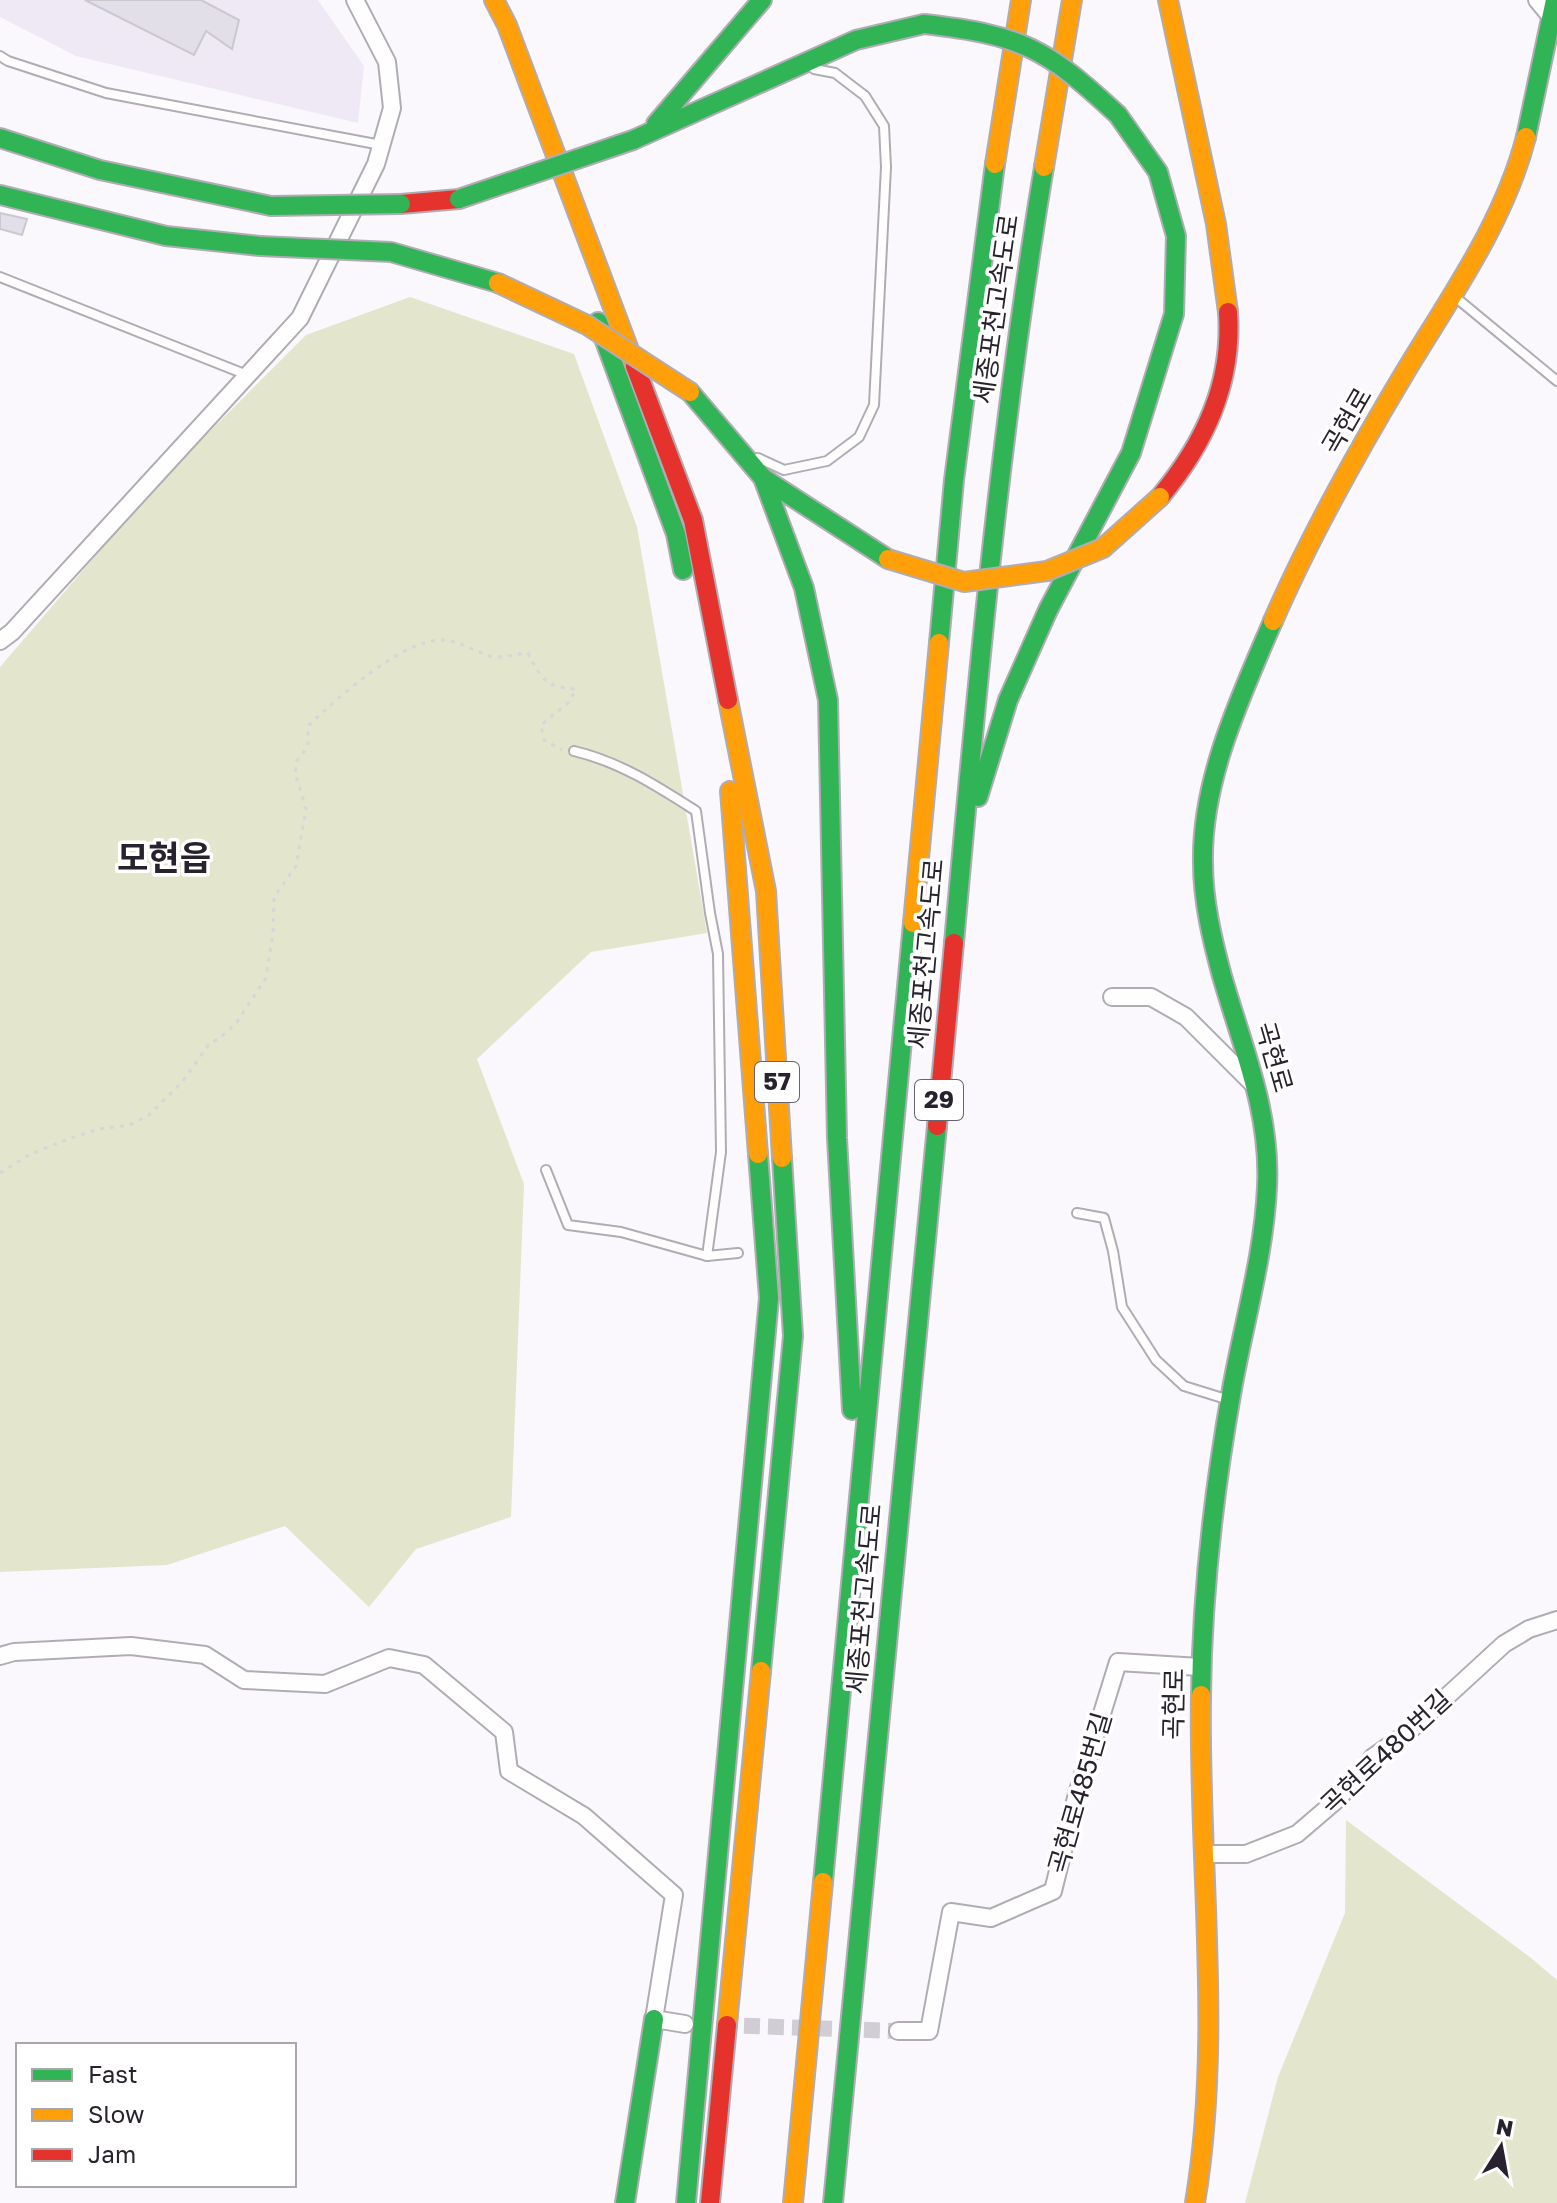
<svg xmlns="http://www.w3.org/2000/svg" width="1557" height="2203" viewBox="0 0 1557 2203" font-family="'Golos Text','Noto Sans KR',sans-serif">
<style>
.built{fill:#eee9f4}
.green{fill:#e3e5cd}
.building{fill:#e3dfe8;stroke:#cbc8d0;stroke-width:2}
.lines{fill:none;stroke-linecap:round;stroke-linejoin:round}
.street-tunnel{stroke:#d0cdd4;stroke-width:16;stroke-dasharray:16 8;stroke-linecap:butt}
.lane-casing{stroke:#b0acb4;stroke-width:12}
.street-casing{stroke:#b0acb4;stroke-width:20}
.fast-casing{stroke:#b0acb4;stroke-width:22}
.slow-casing{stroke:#b0acb4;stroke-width:22}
.jam-casing{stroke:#b0acb4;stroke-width:22}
.path{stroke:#d7d6d8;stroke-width:3;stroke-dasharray:4 6;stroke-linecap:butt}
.lane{stroke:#fefeff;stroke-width:8}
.street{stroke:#fefeff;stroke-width:16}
.fast{stroke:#30b455;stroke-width:18}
.slow{stroke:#ff9f0a;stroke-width:18}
.jam{stroke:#e5322d;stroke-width:18}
.fast-bridge-casing{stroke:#b0acb4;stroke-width:22;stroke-linecap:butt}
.slow-bridge-casing{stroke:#b0acb4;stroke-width:22;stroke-linecap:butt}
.fast-bridge{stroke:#30b455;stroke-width:18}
.slow-bridge{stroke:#ff9f0a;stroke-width:18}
.labels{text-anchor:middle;stroke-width:7;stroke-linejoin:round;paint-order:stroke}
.shield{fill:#fff;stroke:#68646d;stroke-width:2}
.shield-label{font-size:24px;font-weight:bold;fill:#28222e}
.street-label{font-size:26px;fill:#28222e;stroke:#fff}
.district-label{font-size:34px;font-weight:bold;fill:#28222e;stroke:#fff}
</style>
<rect width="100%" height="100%" fill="#faf8fd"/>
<polygon class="built" points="0,0 318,0 364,66 358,123 76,56 0,17"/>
<g class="green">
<polygon points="410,297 574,354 637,527 707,933 591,952 477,1059 524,1184 511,1517 416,1549 369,1607 285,1526 167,1565 0,1572 0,667 156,485 306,335"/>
<polygon points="1346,1820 1531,1958 1557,1980 1557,2203 1245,2203 1278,2077 1345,1913"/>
</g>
<g class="building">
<polygon points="85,0 201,0 239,20 232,49 206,31 194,55"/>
<polygon points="0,213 27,219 22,235 0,229"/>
</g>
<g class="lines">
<polyline class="street-tunnel" points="720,2025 898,2031"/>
<defs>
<g id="lane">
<polyline points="0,56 8,61 106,93 381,145"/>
<polyline points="0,277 247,375"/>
<polyline points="1454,296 1557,381"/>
<polyline points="758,458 784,470 827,461 859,437 874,405 886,167 884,126 865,96 835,73 814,69"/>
<path d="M574,751c46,11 83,35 122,60l14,102 8,41 3,198 -14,104 31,-3"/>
<polyline points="546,1170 568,1225 621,1232 707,1256"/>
<polyline points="1077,1213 1104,1218 1113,1251 1122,1307 1156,1360 1184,1386 1229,1400"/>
</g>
<g id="street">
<polyline points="1537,0 1551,17"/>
<polyline points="0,641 12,632 300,318 376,164 392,108 387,62 355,0"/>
<polyline points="1112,997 1151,997 1186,1017 1255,1086"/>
<polyline points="0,1656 14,1652 131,1646 205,1655 244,1680 325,1684 389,1658 424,1665 504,1732 509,1771 584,1816 674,1895 654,2019 685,2024"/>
<polyline points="1203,1854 1246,1854 1297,1834 1339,1798 1373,1757 1406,1734 1504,1644 1529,1629 1557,1620"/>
<polyline points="898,2031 929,2031 951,1912 991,1918 1053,1891 1077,1794 1118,1662 1200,1667"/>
</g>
<g id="fast">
<polyline points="656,124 762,0"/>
<polyline points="1526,137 1555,0"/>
<polyline points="0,138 100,170 271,206"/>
<polyline points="633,140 856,40 924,24"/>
<polyline points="0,195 166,236 260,246"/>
<polyline points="391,252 498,283"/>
<polyline points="598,322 676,534 683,570"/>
<polyline points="690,392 763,478 804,588 828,700 837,1138 852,1410"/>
<polyline points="763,478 888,559"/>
<polyline points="939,643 954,480 995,164"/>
<polyline points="978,797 1008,700 1048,610 1131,453 1174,314 1176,236 1158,172 1118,115"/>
<path d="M954,943c23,-260 47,-519 90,-776"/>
<polyline points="761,1671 793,1336 782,1158"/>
<path d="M1201,1695c1,-103 13,-205 31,-306 12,-67 32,-134 35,-202 4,-75 -25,-141 -45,-211 -10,-37 -19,-75 -19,-113 -2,-83 38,-167 70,-242"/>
<polyline points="823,1882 913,923"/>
<polyline points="625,2203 654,2019"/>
<polyline points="686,2203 769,1298 758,1154"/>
<polyline points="833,2203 937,1126"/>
</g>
<g id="slow">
<polyline points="494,0 507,25 635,366"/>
<polyline points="1168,0 1216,224 1228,312"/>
<polyline points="995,164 1021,0"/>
<polyline points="1044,167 1072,0"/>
<path d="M1273,621c37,-85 83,-167 131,-247 45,-75 100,-151 122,-237"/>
<polyline points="728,700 766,891 782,1158"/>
<polyline points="730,791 758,1154"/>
<polyline points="913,923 939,643"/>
<polyline points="727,2025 761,1671"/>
<polyline points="793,2203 823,1882"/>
<path d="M1195,2203c28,-169 3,-339 6,-508"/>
</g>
<g id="jam">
<polyline points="401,204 459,199"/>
<polyline points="635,366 693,520 728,700"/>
<path d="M1160,497c45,-54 73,-114 68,-185"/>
<polyline points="937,1126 954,943"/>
<polyline points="710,2203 727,2025"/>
</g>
</defs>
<use href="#lane" class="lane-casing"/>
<use href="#street" class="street-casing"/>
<use href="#fast" class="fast-casing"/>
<use href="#slow" class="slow-casing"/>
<use href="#jam" class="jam-casing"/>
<path class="path" d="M0,1173l29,-18 39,-16 31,-10 31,-4 19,-10 33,-33 27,-38 11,-6 17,-16 29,-44 7,-45 1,-36 22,-31 10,-57 -11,-36 2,-12 11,-15v-20c28,-27 96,-88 135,-86 17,1 31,11 47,16 11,3 26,-2 38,-3 13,25 17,35 48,36l-7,13 -28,23 3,15 18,10"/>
<use href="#lane" class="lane"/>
<use href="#street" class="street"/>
<use href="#fast" class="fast"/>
<use href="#slow" class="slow"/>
<use href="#jam" class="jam"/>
<defs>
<g id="fast-bridge">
<path d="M924,24c98,11 122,24 194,91"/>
<polyline points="459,199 633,140"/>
<polyline points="271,206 401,204"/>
<polyline points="260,246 391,252"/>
</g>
<g id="slow-bridge">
<polyline points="498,283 587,325 690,392"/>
<polyline points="888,559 964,582 1047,571 1103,548 1160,497"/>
</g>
</defs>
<use href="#fast-bridge" class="fast-bridge-casing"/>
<use href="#slow-bridge" class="slow-bridge-casing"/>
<use href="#fast-bridge" class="fast-bridge"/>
<use href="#slow-bridge" class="slow-bridge"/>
</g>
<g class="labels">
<g class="shield">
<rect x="755" y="1062" width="44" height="40" rx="6"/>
<rect x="915" y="1080" width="48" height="40" rx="6"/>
</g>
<g class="shield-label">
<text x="777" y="1090">57</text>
<text x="939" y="1108">29</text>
</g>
<g class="street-label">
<text transform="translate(996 309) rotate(-82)" y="9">세종포천고속도로</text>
<text transform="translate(1347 421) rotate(-60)" y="9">곡현로</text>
<text transform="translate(926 954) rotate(-85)" y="9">세종포천고속도로</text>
<text transform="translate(1274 1057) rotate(74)" y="9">곡현로</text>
<text transform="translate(864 1599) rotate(-85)" y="9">세종포천고속도로</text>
<text transform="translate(1174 1704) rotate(-89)" y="9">곡현로</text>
<text transform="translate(1386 1752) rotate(-43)" y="9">곡현로480번길</text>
<text transform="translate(1080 1793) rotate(-74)" y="9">곡현로485번길</text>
</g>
<g class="district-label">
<text x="164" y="870">모현읍</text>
</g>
</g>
<rect x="16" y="2043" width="280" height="144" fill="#ffffff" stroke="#a9a7ab" stroke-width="2"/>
<rect x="32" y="2069" width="40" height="12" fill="#30b455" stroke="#a9a7ab" stroke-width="2"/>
<text x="88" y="2083" font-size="24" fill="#28222e">Fast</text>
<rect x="32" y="2109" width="40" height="12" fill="#ff9f0a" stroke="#a9a7ab" stroke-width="2"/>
<text x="88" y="2123" font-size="24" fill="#28222e">Slow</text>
<rect x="32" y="2149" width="40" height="12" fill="#e5322d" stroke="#a9a7ab" stroke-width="2"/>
<text x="88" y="2163" font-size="24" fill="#28222e">Jam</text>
<g transform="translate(1501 2147) rotate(11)" stroke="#ffffff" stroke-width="6" paint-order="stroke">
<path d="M0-6L14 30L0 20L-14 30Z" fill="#28222e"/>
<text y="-12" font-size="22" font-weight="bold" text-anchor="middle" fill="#28222e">N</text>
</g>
</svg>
